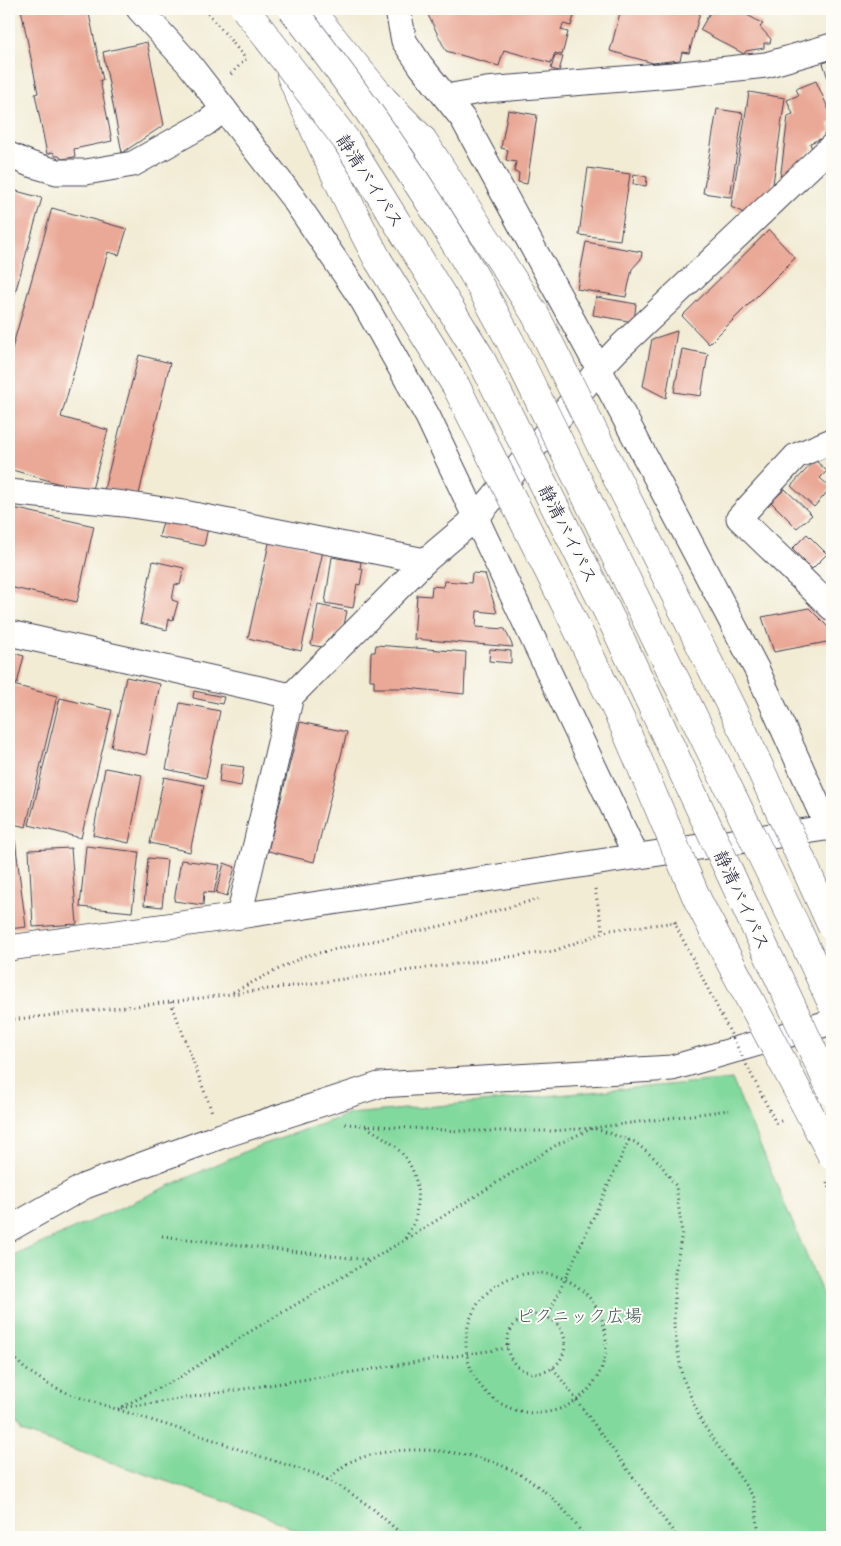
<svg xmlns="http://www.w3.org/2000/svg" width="841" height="1546" viewBox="0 0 841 1546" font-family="Itim,'Klee One',sans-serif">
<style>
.green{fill:#82d99d;stroke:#527e6c}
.building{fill:#eaa896}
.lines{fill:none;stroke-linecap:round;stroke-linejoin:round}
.street-casing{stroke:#414052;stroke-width:27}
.highway-casing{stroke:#414052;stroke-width:29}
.path{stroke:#414052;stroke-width:3;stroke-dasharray:1 4;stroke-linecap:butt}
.street{stroke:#fff;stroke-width:25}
.highway{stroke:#fff;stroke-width:28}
.highway-bridge-casing{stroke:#414052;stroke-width:29;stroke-linecap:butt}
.path-bridge{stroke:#414052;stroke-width:3;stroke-dasharray:1 4;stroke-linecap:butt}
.highway-bridge{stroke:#fff;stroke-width:28}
.labels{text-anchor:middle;stroke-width:4;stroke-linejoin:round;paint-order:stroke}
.street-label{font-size:18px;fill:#22223b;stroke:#fdfcf7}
.park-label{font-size:18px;fill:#3f5958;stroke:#fdfcf7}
</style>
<rect width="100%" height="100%" fill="#fdfcf7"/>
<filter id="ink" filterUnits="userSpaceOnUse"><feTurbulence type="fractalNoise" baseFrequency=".02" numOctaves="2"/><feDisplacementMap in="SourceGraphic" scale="10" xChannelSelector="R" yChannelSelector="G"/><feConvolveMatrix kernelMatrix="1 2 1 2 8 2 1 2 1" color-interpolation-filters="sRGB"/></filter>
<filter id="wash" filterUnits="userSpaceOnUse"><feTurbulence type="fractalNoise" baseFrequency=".0096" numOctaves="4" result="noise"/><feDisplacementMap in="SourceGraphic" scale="20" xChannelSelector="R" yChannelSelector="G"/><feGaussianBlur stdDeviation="1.12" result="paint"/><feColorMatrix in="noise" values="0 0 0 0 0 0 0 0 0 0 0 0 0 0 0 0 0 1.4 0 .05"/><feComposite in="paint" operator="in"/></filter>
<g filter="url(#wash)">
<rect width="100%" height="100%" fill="#f2ecd5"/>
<polygon class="green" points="732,1079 832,1316 832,1537 311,1537 256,1512 22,1432 9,1413 9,1258 253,1148 350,1114"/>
<g id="blocks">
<g class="building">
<polygon points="21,9 88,9 103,80 100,80 112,141 74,149 75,157 62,159 59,156 55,156 53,152 47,154 35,94 38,93"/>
<polygon points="430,9 576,9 571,26 563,24 561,30 568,32 562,55 555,53 551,63 504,50 499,66 446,51 427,13"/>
<polygon points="621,9 701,9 689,53 682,52 680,60 653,63 610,51"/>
<polygon points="712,9 737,9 763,24 760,27 771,39 770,43 764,43 764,48 746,51 744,54 700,30"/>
<polygon points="147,42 164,125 122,153 103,52"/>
<polygon points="555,55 563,57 559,71 551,69"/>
<polygon points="832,60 832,91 823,63"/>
<polygon points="816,81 832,117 832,121 828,123 831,131 824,134 825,137 810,143 812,149 780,180 788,116 793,114 787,100 799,95 796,89"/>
<polygon points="749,92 785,98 772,191 744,213 731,207"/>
<polygon points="717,109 743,113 730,197 703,193"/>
<polygon points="508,110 537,115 527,184 518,182 519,173 514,172 516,162 506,160 508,150 501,148"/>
<polygon points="588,168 630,174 620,240 579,235"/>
<polygon points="634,174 647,177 646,186 633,184"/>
<polygon points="9,189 42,198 15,293 9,291"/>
<polygon points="52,208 127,229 119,255 108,252 61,417 108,430 91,493 9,469 9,359"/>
<polygon points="769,230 795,258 709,344 682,316"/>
<polygon points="586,242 642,252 641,259 632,269 626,297 577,289"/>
<polygon points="596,297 636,304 634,322 593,315"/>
<polygon points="677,331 666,398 643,386 652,339"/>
<polygon points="682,349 708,354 701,396 674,392"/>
<polygon points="139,355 170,363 139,494 104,489"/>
<polygon points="815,460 827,471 820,478 831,488 814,507 791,486"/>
<polygon points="785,489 812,515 797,528 771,502"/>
<polygon points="9,507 94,526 77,602 9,587"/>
<polygon points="164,518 208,528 204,546 159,537"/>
<polygon points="807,534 827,554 812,569 792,549"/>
<polygon points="270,539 323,551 301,651 248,638"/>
<polygon points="332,557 361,562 360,569 363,569 360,585 357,584 353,608 325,603"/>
<polygon points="153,561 184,568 180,585 175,584 172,600 178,602 173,620 169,619 167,630 140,623"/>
<polygon points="472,573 485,574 497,613 477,611 476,627 505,629 513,647 414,639 417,595 431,596 432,586 443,587 444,581 471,583"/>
<polygon points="318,605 347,611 344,625 336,635 333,634 322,647 311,645"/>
<polygon points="809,608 832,631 832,641 774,652 762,617"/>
<polygon points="376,645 466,652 464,694 407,688 374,688 374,680 370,680 371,652 375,652"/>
<polygon points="490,649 511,651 511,663 489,661"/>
<polygon points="9,652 24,656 17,684 9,682"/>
<polygon points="126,677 160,684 146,755 111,747"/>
<polygon points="9,684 57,696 26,827 9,823"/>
<polygon points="194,691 224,697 222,704 193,698"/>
<polygon points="60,698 112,710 81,838 29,825"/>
<polygon points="180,703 220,711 206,778 166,769"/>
<polygon points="300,722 347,732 314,862 268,851"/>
<polygon points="221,764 244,767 241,786 219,782"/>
<polygon points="105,768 142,775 129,843 93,835"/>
<polygon points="164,777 204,785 190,852 150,843"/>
<polygon points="15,840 26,927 9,929 9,841"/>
<polygon points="86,846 139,852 132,912 80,907"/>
<polygon points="71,848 77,924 33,927 29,850"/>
<polygon points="148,858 167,860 162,907 144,905"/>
<polygon points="181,860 220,865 214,893 204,892 203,905 174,901"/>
<polygon points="224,863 235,867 227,896 216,893"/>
</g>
</g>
</g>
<g filter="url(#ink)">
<use href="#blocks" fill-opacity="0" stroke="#414052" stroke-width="1"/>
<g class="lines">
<defs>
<g id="street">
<polyline points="139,9 189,64 293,198 363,301 428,417 636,856"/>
<polyline points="399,9 399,16 404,41 421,66 463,119 599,369 757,670 828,828"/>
<polyline points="446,97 486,90 672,75 766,65 832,46"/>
<polyline points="9,155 30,164 57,172 86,172 133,164 206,123 224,109"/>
<polyline points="832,441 796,456 739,518 832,608"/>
<polyline points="9,492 124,504 184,513 425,561"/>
<polyline points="9,633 291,696"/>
<polyline points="239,916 291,696 425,561 476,518 599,369 618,349 832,146"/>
<polyline points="9,948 239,916 832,827"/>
<polyline points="9,1229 85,1186 221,1136 379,1085 672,1068 832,1022"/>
</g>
<g id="highway">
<polyline points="309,9 383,99 423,140 535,314"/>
<path d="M291,76c27,63 55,124 87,184"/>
</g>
</defs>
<use href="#street" class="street-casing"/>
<use href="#highway" class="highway-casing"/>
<g class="path">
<polyline points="205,9 246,59 230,75"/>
<polyline points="595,889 603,932"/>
<polyline points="233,992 305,956 441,926 538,899"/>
<polyline points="171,1002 212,1112"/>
<polyline points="9,1020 171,1002 554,951 610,930 678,922"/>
<polyline points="345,1124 459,1131 551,1131 593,1128 729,1110"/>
<path d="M366,1127c32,17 55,38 51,77 -1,5 0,11 -2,15 -2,7 -7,14 -11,21"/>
<polyline points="162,1236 368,1260"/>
<circle cx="536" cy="1343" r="70"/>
<circle cx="536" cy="1344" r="29"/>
<polyline points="547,1318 629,1140"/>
<polyline points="9,1353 25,1369 48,1384 72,1395 217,1441 246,1452 316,1474 343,1488 372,1508 405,1537"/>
<polyline points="553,1368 677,1537"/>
<polyline points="121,1408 507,1348"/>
<polyline points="118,1409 182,1376 246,1334 423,1229 558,1144 593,1128 635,1142 659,1162 676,1186 682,1233 675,1273 674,1327 682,1376 702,1423 755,1499 759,1537"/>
<path d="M327,1480c8,-6 16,-15 25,-19 48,-20 130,-12 174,17 23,15 44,35 58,59"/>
</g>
<use href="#street" class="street"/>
<use href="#highway" class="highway"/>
<defs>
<g id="highway-bridge">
<polyline points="245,9 346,140 479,355 615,627 832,1092"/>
<path d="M292,9c64,82 124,167 176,256 15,25 28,51 42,76l286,585 36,78"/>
<polyline points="378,260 456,386 569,612 624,726 698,901 832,1156"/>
<polyline points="535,314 744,733 832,927"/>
</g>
</defs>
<use href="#highway-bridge" class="highway-bridge-casing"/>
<g class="path-bridge">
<polyline points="674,922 776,1123 783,1120"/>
<polyline points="827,1182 832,1193"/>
</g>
<use href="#highway-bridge" class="highway-bridge"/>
</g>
</g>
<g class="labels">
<g class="street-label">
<text transform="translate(370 181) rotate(57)" y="6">静清バイパス</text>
<text transform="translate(568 534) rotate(63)" y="6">静清バイパス</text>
<text transform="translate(742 900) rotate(65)" y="6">静清バイパス</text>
</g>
<g class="park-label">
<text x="579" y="1322">ピクニック広場</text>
</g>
</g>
<rect width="841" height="1546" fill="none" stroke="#fdfcf7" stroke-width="30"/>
</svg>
